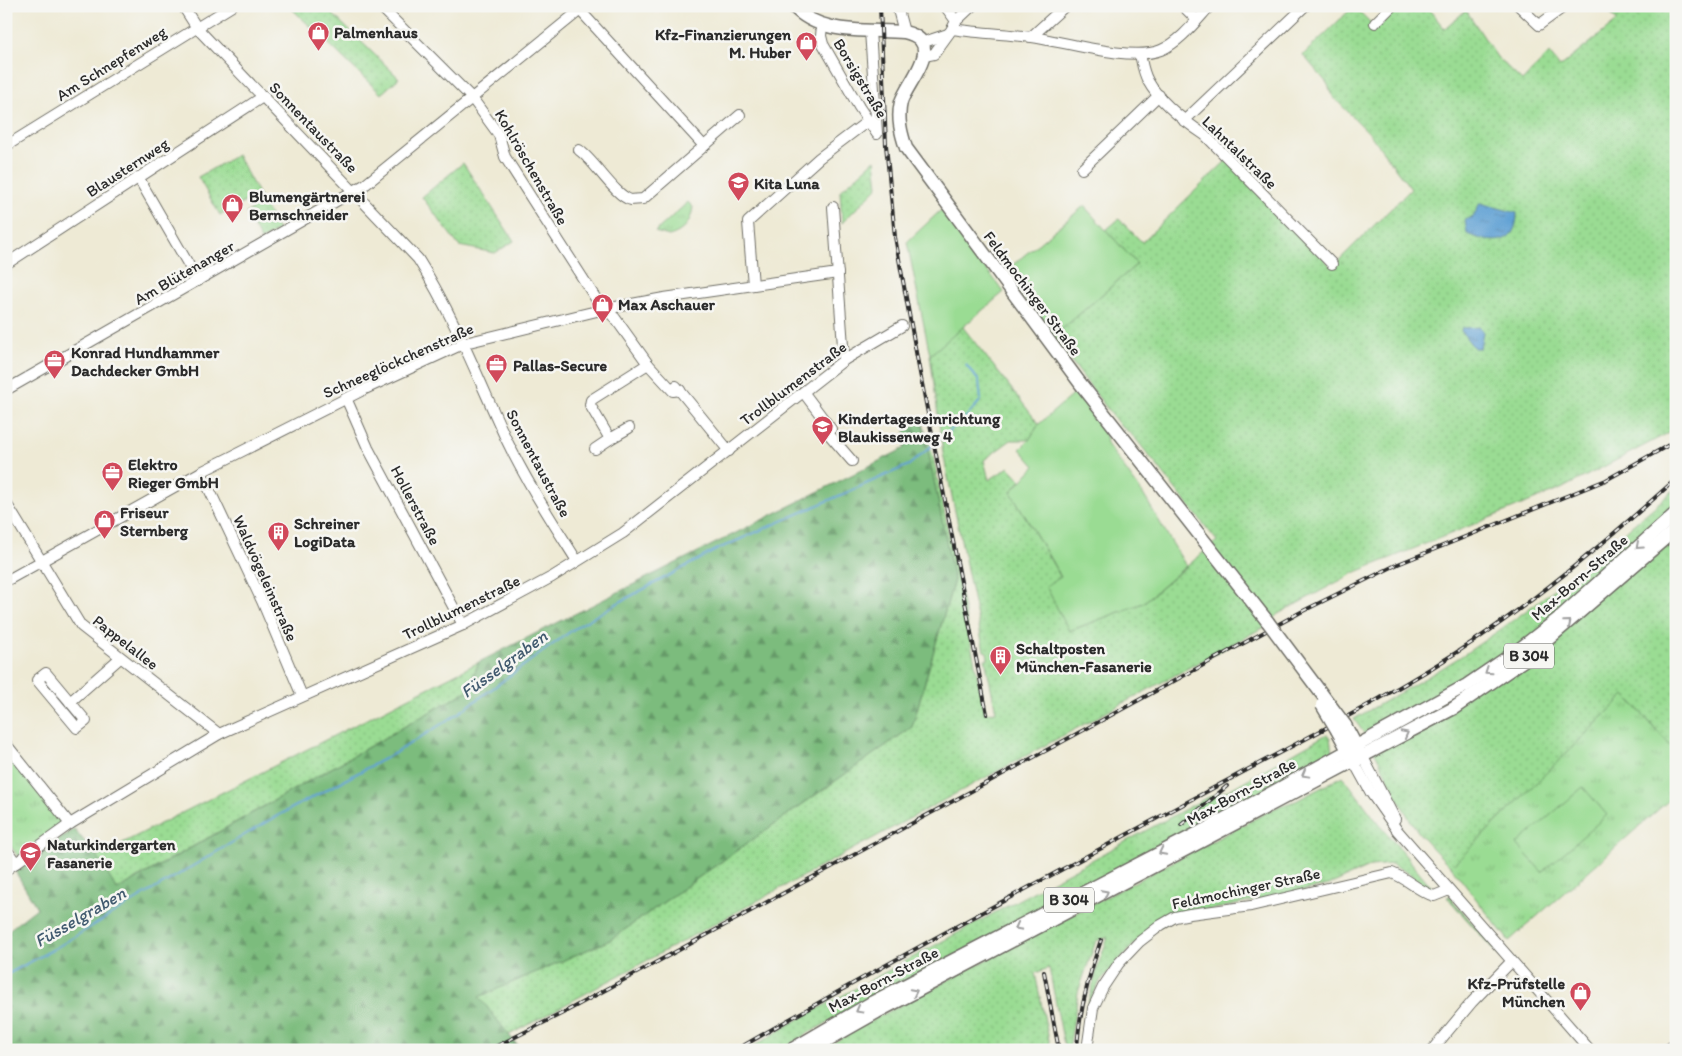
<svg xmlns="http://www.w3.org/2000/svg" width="1682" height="1056" viewBox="0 0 1682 1056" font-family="Itim,sans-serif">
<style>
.grass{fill:url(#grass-dots);stroke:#62845f}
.forest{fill:url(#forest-firs);stroke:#537454}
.park{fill:url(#park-tufts);stroke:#62845f}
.garden{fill:#9adc93;stroke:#62845f}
.water{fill:url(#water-ripples);stroke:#466680}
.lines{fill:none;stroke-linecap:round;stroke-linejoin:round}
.stream{stroke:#61a1d4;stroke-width:2}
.minor-casing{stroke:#6f6e66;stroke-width:12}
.major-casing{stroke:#6f6e66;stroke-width:15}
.minor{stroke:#fff;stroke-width:10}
.major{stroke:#fff;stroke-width:12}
.rail-casing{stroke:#2b2b2b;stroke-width:4}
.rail{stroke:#f6f6f2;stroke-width:2;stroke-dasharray:5.5;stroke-linecap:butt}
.major-bridge-casing{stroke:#6f6e66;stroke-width:15;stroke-linecap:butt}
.major-bridge{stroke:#fff;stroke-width:12}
.oneway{stroke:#a0a0a0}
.labels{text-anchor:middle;stroke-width:5;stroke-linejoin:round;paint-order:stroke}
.shield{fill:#f6f6f2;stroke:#686867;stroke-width:1}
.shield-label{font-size:15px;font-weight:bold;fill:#2b2b2b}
.poi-label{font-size:16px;font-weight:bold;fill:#2b2b2b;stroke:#f6f6f2;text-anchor:start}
.street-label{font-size:16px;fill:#2b2b2b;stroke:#f6f6f2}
.water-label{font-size:18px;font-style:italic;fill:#415a6f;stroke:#f6f6f2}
</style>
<defs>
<pattern id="grass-dots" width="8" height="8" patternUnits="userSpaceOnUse" patternTransform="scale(1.25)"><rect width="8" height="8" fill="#9adc93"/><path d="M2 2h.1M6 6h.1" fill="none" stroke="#85bd7f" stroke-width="1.8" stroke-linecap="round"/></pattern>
<pattern id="forest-firs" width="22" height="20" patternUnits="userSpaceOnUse" patternTransform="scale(1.25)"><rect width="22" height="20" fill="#7bbc7d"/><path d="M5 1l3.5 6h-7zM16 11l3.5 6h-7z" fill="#659967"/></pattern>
<pattern id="park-tufts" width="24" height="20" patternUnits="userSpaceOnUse" patternTransform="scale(1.25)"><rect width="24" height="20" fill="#9adc93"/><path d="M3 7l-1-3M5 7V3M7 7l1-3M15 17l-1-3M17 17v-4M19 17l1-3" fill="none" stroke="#85bd7f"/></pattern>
<pattern id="water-ripples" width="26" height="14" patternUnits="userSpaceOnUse" patternTransform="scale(1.25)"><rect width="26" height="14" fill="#61a1d4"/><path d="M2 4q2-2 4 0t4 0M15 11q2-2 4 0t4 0" fill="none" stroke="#5083ac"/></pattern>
</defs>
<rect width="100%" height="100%" fill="#f6f6f2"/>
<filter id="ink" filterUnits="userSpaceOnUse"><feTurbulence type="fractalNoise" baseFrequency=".02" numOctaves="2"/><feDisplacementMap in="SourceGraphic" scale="10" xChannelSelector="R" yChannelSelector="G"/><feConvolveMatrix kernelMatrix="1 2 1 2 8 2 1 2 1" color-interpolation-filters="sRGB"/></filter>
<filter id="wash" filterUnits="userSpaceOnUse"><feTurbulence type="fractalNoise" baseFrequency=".0096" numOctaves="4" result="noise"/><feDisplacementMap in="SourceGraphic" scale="20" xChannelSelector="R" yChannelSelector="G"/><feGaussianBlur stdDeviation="1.12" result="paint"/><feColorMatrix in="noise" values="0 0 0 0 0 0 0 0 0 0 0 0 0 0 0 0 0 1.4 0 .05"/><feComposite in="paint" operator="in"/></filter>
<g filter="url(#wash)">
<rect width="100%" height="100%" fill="#eeead5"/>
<g class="grass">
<polygon points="289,6 324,6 399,78 381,94"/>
<polygon points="1354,6 1374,26 1395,6 1426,6 1445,29 1466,10 1497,57 1522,81 1549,53 1560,67 1617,21 1604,6 1676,6 1676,429 1561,489 1356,572 1278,614 1266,626 509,1035 478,997 610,940 912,727 954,580 922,420 933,456 985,713 996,712 985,659 988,659 987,652 984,651 943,453 930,355 962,326 1039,424 1029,440 1011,440 984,460 989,480 1009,467 1021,480 1011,492 1061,578 1069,631 1143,603 1217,541 1135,438 1118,423 1053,337 1137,264 1106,230 1119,219 1142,242 1227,160 1332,267 1411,189 1369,133 1334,98 1327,83 1303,55"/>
<polygon points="237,155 278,230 261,240 246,213 252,209 247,201 220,215 198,177"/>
<polygon points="875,160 878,187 842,223 840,191"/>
<polygon points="463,163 514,241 495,253 459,246 422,197"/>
<path d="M1676,488v264l-51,-57 -174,172c-11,-11 -22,-22 -32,-34 -26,-35 -38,-79 -65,-114 39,-23 81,-45 118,-70 72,-48 138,-104 204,-161z"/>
<polygon points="479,662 467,691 116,890 97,856"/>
<polygon points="1327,734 1330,738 1332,752 1206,823 810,1032 782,1050 748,1050 790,1024 1204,799 1229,790"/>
<polygon points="1343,776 1375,819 1435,891 1424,889 1410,874 1392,864 1371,866 1329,885 1173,918 1140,938 1100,981 1087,1007 1097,969 1108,937 1096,941 1078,992 1069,1050 1065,1050 1049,968 1035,973 1051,1050 821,1050 880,1016 1279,806 1296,801"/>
<polygon points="1449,896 1499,954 1498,955 1447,897"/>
</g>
<polygon class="forest" points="922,420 954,580 912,727 610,940 479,997 521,1050 6,1050 6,932 37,908 15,871 74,829 97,856 117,890 467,691 479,662 905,448 905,431"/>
<g class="park">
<path d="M688,202l5,5c-2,15 -9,25 -24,29l-14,-4z"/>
<polygon points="1625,695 1676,752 1676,794 1509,941 1451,867"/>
<polygon points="6,748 66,823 18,856 6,840"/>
</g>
<g class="garden">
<polygon points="1084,206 1137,264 1053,337 1004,272"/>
<polygon points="941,210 1004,292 930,355 907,242"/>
<polygon points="1078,390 1105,427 1107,444 1143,494 1186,566 1143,603 1069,631 1046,586 1061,577 1011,492 1035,466 1020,449 1029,440 1039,424"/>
<polygon points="1583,787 1607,815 1542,872 1517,844"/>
</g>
<g class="water">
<path d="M1480,203l37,10c0,34 -26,31 -50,21l-2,-14 8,-3z"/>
<polygon points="1462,327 1465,328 1480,327 1483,332 1480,348 1474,348 1461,331"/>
</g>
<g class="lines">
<polyline class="stream" points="6,975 54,949 268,821 395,753 456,715 578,626 616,604 718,549 909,465 967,416 981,400 979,381 966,365"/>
</g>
</g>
<g filter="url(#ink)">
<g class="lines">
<defs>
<g id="minor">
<path d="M183,6l14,22 221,231c36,57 60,119 88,180 20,42 46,82 71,122"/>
<polyline points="380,6 472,98 499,135 505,157 598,302 615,318 648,364 673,391 680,390"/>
<polyline points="576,6 704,146"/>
<polyline points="897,6 904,32"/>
<polyline points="945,6 956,21 952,29"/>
<polyline points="1183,6 1197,20"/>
<polyline points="1519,6 1539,25 1565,6"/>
<polyline points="956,21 972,6"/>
<polyline points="1375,23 1392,6"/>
<polyline points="822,25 821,36 823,44 859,107 877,134"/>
<polyline points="870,31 877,133"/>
<polyline points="1031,37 1065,6"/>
<polyline points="921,43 948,34"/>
<path d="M1140,54c2,9 3,18 8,27 12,22 36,40 57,54l127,129"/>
<path d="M924,56l10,-2 18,-25c27,4 54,5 80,8 33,5 100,25 129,13 19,-8 35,-29 49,-44"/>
<polyline points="1184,121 1305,6"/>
<polyline points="6,146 232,6"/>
<path d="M579,150c15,10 36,46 52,50 3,0 8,-1 12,-1l97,-84"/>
<polyline points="1082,169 1159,95"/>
<polyline points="138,177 198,281"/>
<polyline points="833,207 844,360"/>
<polyline points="6,264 264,96"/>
<polyline points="753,285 748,222 819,158 868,121"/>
<polyline points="676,386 729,451"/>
<polyline points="6,390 366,184 585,6"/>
<polyline points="804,393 831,429 827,432 852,461"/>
<polyline points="346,398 368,448 463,625"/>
<polyline points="610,439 629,428"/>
<polyline points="595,449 610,439 590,405 591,400 648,364"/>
<polyline points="201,472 262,601 302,696"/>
<polyline points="6,503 81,626 219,734"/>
<polyline points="6,581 201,472 365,389 465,343 605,309 664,298 838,273"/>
<polygon points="46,673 86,721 77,728 37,680"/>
<polyline points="70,702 120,658"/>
<polyline points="6,744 70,824"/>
<polyline points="1363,757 1395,819"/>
<polyline points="1354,762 1371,793 1397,830 1590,1050"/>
<polyline points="6,849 16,863"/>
<polyline points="6,870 70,824 219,734 463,625 552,577 623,533 844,360 902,326"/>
<path d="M1087,1050l6,-42 10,-21 16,-24 20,-21 22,-17 14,-8 15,-3 61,-8 141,-33c16,6 26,18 42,23l15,-6"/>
<polyline points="1432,1050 1472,1002 1511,962"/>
<polyline points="1667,1050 1676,1044"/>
</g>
<g id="major">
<path d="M793,6c27,30 74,23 111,26 44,10 3,50 -3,70 -4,16 0,31 5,46l174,235 188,239"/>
<polyline points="1345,725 1360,753"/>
<polyline points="1337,730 1351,756"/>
<polyline points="791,1050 873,1002 1208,828 1467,685 1517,651 1558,619 1676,513"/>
<polyline points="810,1050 877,1012 1454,708 1524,660 1676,529"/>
</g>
</defs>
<use href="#minor" class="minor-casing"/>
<use href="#major" class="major-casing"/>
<use href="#minor" class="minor"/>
<use href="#major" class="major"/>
<defs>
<g id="rail">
<polyline points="880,6 886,145 895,237 918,363 987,714"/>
<polyline points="1181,825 1227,786"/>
<polyline points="1044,972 1059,1050"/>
<polyline points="489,1050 561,1014 1301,612 1398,564 1606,480 1676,441"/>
<path d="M736,1050c158,-92 320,-177 481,-264 87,-47 178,-92 260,-147 71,-48 135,-103 199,-160"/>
<path d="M1077,1050c2,-39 11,-73 24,-110"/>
</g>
</defs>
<use href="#rail" class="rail-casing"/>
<use href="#rail" class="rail"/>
<defs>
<g id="major-bridge">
<polyline points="1268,622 1345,725"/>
<polyline points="1322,705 1337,730"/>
</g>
</defs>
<use href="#major-bridge" class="major-bridge-casing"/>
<use href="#major-bridge" class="major-bridge"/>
</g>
<defs><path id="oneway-chevron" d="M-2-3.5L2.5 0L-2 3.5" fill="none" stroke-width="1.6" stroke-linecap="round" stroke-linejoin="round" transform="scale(1.25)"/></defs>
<g class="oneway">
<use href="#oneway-chevron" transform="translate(1639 546) rotate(138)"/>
<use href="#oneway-chevron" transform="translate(1568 623) rotate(-41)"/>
<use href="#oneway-chevron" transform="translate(1488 671) rotate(146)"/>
<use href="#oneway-chevron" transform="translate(1405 734) rotate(-28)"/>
<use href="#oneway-chevron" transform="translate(1305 774) rotate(151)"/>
<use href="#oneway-chevron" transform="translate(1162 852) rotate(153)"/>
<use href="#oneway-chevron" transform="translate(1105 893) rotate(-28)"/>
<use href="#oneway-chevron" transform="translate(1018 927) rotate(152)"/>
<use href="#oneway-chevron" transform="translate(914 992) rotate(-27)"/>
<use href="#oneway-chevron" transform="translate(859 1010) rotate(151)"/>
</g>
</g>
<defs>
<symbol id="shop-pin" viewBox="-11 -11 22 30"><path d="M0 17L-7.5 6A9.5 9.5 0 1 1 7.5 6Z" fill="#d1495b" stroke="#f6f6f2"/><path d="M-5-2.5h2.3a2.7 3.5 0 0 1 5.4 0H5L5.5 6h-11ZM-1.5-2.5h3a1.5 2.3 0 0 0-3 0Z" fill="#fff"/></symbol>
<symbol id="school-pin" viewBox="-11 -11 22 30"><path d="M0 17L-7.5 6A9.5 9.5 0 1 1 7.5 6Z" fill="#d1495b" stroke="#f6f6f2"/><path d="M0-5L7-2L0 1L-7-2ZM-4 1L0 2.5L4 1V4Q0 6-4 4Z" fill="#fff"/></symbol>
<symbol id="office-pin" viewBox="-11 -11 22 30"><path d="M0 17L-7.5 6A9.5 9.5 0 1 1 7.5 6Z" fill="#d1495b" stroke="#f6f6f2"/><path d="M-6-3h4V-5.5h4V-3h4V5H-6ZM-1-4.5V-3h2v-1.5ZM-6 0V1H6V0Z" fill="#fff"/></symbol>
<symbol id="building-pin" viewBox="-11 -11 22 30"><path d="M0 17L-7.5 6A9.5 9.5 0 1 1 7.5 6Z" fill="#d1495b" stroke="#f6f6f2"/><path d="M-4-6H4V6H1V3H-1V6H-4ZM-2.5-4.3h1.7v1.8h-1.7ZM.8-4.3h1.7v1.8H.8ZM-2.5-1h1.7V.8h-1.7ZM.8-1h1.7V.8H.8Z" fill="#fff"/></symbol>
</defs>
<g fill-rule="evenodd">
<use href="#shop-pin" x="306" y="20" width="25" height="34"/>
<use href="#shop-pin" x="794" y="30" width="25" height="34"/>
<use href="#school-pin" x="726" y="170" width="25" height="34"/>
<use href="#shop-pin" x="220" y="192" width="25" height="34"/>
<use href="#shop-pin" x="590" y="292" width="25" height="34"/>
<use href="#office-pin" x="42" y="348" width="25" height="34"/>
<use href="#office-pin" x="484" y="352" width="25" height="34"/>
<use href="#school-pin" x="810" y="414" width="25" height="34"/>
<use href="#office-pin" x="100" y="460" width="25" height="34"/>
<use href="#shop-pin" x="92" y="508" width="25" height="34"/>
<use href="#building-pin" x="266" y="520" width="25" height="34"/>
<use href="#building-pin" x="988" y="644" width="25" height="34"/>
<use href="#school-pin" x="18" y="840" width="25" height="34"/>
<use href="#shop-pin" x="1568" y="980" width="25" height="34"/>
</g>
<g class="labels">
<g class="shield">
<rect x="1504" y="643.5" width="50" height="25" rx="4"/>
<rect x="1044" y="887.5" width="50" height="25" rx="4"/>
</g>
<g class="shield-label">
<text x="1529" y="661">B 304</text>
<text x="1069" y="905">B 304</text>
</g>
<g class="poi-label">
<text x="334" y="38">Palmenhaus</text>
<text x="791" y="40" text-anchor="end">Kfz-Finanzierungen<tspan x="791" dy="18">M. Huber</tspan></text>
<text x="754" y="189">Kita Luna</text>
<text x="249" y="202">Blumengärtnerei<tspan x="249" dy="18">Bernschneider</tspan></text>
<text x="618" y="310">Max Aschauer</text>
<text x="71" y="358">Konrad Hundhammer<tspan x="71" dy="18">Dachdecker GmbH</tspan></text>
<text x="513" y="371">Pallas-Secure</text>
<text x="838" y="424">Kindertageseinrichtung<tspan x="838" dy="18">Blaukissenweg 4</tspan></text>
<text x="128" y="470">Elektro<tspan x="128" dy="18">Rieger GmbH</tspan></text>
<text x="120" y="518">Friseur<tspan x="120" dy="18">Sternberg</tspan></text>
<text x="294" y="529">Schreiner<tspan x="294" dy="18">LogiData</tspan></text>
<text x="1016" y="654">Schaltposten<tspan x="1016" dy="18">München-Fasanerie</tspan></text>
<text x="47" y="850">Naturkindergarten<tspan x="47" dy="18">Fasanerie</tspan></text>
<text x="1565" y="989" text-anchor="end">Kfz-Prüfstelle<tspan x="1565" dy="18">München</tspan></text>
</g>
<g class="street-label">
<text transform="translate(111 63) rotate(-32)" y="6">Am Schnepfenweg</text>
<text transform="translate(861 78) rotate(59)" y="6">Borsigstraße</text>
<text transform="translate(314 127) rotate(46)" y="6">Sonnentaustraße</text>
<text transform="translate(1240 152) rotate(44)" y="6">Lahntalstraße</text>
<text transform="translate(127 167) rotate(-33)" y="6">Blausternweg</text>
<text transform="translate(532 167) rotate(60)" y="6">Kohlröschenstraße</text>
<text transform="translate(184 272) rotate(-30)" y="6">Am Blütenanger</text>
<text transform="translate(1033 293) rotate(53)" y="6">Feldmochinger Straße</text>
<text transform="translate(398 360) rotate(-24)" y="6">Schneeglöckchenstraße</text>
<text transform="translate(793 383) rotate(-37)" y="6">Trollblumenstraße</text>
<text transform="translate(539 463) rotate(62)" y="6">Sonnentaustraße</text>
<text transform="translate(416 505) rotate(62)" y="6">Hollerstraße</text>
<text transform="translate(1579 577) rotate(-41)" y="6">Max-Born-Straße</text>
<text transform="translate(266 578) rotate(66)" y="6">Waldvögeleinstraße</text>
<text transform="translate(461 607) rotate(-26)" y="6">Trollblumenstraße</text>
<text transform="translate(126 642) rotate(38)" y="6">Pappelallee</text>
<text transform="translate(1241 791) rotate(-29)" y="6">Max-Born-Straße</text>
<text transform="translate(1246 888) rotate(-12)" y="6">Feldmochinger Straße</text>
<text transform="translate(883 979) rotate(-28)" y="6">Max-Born-Straße</text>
</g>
<g class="water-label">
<text transform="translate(504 664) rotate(-36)" y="6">Füsselgraben</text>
<text transform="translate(80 917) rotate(-30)" y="6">Füsselgraben</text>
</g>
</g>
<rect width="1682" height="1056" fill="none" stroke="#f6f6f2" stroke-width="25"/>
</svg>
